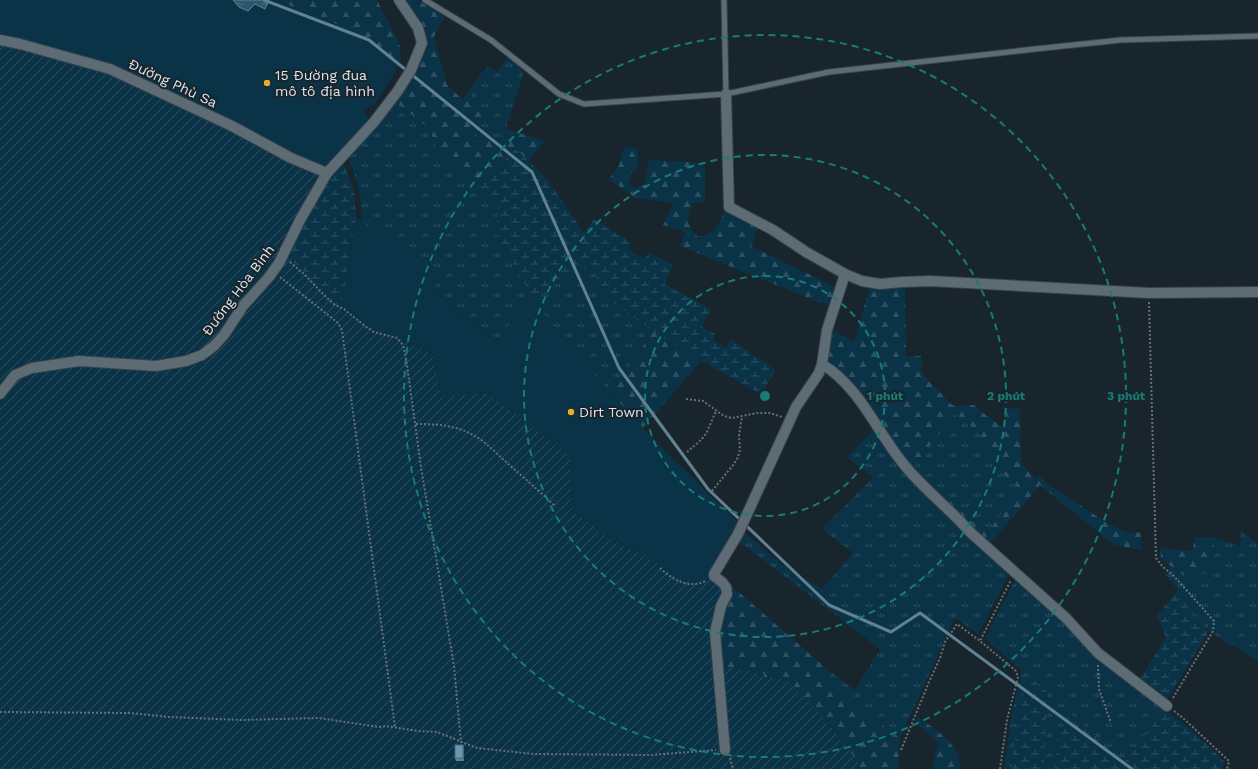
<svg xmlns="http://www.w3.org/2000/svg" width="1258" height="769" viewBox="0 0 1258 769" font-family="'Work Sans',sans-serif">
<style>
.grass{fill:url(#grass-tufts)}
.forest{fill:url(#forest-firs)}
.wetland{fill:url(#wetland-marsh)}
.garden{fill:url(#garden-furrows)}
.pitch{fill:#0a3347}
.water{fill:url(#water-ripples);stroke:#628192}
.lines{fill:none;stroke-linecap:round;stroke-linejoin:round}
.stream{stroke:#628192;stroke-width:3}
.lane-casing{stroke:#384248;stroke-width:7}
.street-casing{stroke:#384248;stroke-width:12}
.path{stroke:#667077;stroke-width:2;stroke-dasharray:2 2;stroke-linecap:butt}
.lane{stroke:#5d6b74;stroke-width:5}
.street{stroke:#5d6b74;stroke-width:10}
.wall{fill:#5e8296}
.shaded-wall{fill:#4c6a7a}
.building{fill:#6d97af;stroke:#4c6a7a}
.ring{fill:none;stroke:#197c74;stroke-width:2;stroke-dasharray:7 5}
.poi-dot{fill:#e2af34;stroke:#19252d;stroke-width:1.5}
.labels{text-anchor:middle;stroke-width:4;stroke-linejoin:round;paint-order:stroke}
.poi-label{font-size:14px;fill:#dde5ea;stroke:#19252d;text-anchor:start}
.street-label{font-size:14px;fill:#dde5ea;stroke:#19252d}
.centre{fill:#197c74;stroke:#19252d;stroke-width:2}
.ring-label{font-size:12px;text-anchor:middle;font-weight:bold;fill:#197c74;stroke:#19252d;stroke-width:4;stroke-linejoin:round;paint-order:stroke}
</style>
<defs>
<pattern id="grass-tufts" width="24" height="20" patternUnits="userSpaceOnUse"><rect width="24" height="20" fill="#0a3347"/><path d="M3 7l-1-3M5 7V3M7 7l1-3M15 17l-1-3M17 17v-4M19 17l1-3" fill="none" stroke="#2d5062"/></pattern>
<pattern id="forest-firs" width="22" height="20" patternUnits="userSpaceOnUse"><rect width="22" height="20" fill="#0a3347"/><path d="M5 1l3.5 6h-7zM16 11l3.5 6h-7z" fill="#2d5062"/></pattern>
<pattern id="wetland-marsh" width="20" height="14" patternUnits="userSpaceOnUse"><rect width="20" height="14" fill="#0a3347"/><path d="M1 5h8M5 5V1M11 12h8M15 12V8" fill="none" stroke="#2d5062"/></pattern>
<pattern id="garden-furrows" width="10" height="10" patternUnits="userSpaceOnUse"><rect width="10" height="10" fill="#0a3347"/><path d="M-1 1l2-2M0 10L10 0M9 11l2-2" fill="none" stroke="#2d5062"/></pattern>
<pattern id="water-ripples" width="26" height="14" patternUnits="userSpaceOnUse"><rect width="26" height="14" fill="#2d566c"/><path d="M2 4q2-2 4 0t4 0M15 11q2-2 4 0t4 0" fill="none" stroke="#4b6e81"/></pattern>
</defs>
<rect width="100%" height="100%" fill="#19252d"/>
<g class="grass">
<polygon points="508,57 524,72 506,129 499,142 473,138 468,91 487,66 498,72"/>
<path d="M395,102l34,26 9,24 60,52 -2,31 36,62 56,-30 26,36 39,28 -42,62 -15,-16 -79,-61 -21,25 -63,-50 -58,-59 -14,-11c3,-23 -5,-43 -13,-64z"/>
<polygon points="954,414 979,433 1007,479 1020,489 989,531 948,496 943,500 912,470"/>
<polygon points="875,428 1010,572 978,634 957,619 954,620 900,738 819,680 827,669 855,690 880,649 737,540 743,531 780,563 822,589 853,553 822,529 873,477 847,457"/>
<polygon points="1241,531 1258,544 1258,661 1215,635 1195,619 1178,590 1166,575 1171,567 1187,579 1214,554 1213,537 1240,546"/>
<polygon points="1016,578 1164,709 1125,762 1058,736 1055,769 1044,769 1047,692 1013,754 1012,769 1004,769 1012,712 1022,670 985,639"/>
</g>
<g class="forest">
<polygon points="274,0 377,0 399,43 401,57 395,72 360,37 325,18"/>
<polygon points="402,0 417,0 445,16 434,36 447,85 463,100 468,91 485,114 473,138 499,142 506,129 545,141 528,161 516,149 479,188 438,152 429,128 395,102 428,48 424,32"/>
<path d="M624,147l14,1v20l-8,6 -1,9 6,6 9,-4 5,-25 56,3v39l-13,1c-5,16 -7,21 6,34 18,-4 19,-10 26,-26l34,16 -7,19 84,41 -7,19 -148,-60 5,-14 -22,-7 11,-22 -38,-5 -27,-19 10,-14z"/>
<polygon points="870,286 890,289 905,288 906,356 921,356 923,375 952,405 974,405 987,416 1003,427 1006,408 1020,409 1021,462 1035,479 1039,475 1049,485 1112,526 1130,533 1141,532 1141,550 1114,545 1040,485 991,543 943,500 948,496 989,531 1020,489 1007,479 979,433 954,414 912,470 848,381 838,369 827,362 833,331 854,341"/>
<polygon points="653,331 701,361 643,428 611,393"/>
<polygon points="1213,537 1214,554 1209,569 1198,578 1188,579 1161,559 1160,548 1192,551 1195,538"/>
<polygon points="733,587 827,669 819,680 900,738 898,767 899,769 860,769 859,764 827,721 812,706 763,680 764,674 719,665 717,636 727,597"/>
<path d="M918,717c17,12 44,28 42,52h-28l6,-27 -23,-19z"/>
</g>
<g class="wetland">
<polygon points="516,149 547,179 584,233 594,219 631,243 628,250 645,259 649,252 673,265 664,284 711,309 702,327 715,334 713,340 726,348 731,339 776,370 761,394 701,361 650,329 614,303 588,267 532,297 496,234 498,204 479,188"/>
<polygon points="343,162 354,191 356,217 342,306 328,296 292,261 289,255 290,248 328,177"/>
<polygon points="1178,590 1195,619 1209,631 1166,701 1139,681 1166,637 1157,616"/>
<polygon points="1029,676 1047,692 1044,769 1012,769 1013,754 1021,700"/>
<polygon points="1164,709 1195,733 1224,761 1222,769 1055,769 1058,736 1070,713 1125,762"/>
</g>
<path class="garden" d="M0,37l107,29 221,111 -38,71 2,13 36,35 38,29 10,5 22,7 35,17 8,42 45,-4 84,63 2,56 48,34 23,9 19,12 52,4 19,17 -6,10 -7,21 -1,47 45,9 -1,6c4,-1 11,-3 15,-2 22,5 67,67 82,86v5h-860z"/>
<g class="pitch">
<polygon points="0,0 233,0 239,7 255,4 265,9 269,0 274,0 325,18 360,37 395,72 375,104 363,110 369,120 326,167 314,165 123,72 0,37"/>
<polygon points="356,217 375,232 441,270 433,291 496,341 517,316 534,302 596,377 643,428 740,525 726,552 709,577 700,582 682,580 643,554 620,545 572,511 570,455 486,392 441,397 433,353 398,337 376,330 366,325 342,306"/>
</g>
<polygon class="water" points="233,0 269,0 265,9 255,4 248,11 239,7"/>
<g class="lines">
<polyline class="stream" points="264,0 369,40 532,172 619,368 708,489 829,605 891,632 920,613 1132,769"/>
<defs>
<g id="lane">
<polyline points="425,0 491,40 559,94 584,104 726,94 829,72 1035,49 1121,40 1258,36"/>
<polyline points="724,0 726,94"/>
</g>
<g id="street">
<polyline points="0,40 20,44 110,69 232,126 291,158 327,173"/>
<polyline points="726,94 729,207 773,230 806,252 845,274 862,281 880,284 902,282 930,281 1149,293 1258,292"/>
<path d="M845,274l-18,56 -5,34c39,24 55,69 84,103 19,23 44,42 64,65l96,86 32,35 69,53"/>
<polyline points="0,394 15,375 32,368 79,361 156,366 186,361 202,355 214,346 224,335 243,306 269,277 279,263 300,220 327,173 374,122 397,92 411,70 422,43 418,28 399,0"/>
<polyline points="725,750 715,632 721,606 727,594 726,587 722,582 714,576 714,574 738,534 796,407 819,373 822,364"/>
</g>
</defs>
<use href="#lane" class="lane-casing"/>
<use href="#street" class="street-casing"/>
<g class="path">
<polyline points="290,262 306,276 326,297 335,305 344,309 365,326 374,332 397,338 403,345 406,358 421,467 454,666 461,743"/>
<polyline points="280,277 338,323 342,330 395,727"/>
<polyline points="1149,302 1156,558 1163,567 1172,574 1214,621 1213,631 1173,698"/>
<polyline points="686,399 703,401 724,416 732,418 757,413 770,413 782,417"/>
<path d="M416,424c19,0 40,1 57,11 12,6 23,18 33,27 16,14 32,28 48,43"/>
<polyline points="687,452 701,440 706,434 716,411"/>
<polyline points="712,491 734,464 738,457 740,450 739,436 742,416"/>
<path d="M660,568c13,12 28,21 46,13"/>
<polyline points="1098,665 1099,689 1111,723"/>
<polyline points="1174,711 1183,718 1229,761 1227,769"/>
<polyline points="0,712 130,713 169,717 241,720 319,718 379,727 386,726 418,731 437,732 477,748 534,754 650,755 716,750"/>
<polyline points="901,750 929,682 940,658 945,642 957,624 980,641"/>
<polyline points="730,758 733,769"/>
<polyline points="1000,769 1007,720 1018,677 1016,671 980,641 1011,580"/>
</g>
<use href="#lane" class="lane"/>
<use href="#street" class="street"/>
</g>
<polygon class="wall" points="463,745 464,748 464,761 456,761 455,758"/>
<polygon class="shaded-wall" points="463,745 464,748 464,761 463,758"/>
<rect class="building" x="455" y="745" width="8" height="13"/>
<g class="ring">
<circle cx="765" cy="396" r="120"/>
<circle cx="765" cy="396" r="241"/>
<circle cx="765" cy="396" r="361"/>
</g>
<g class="poi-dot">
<circle cx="267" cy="83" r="4"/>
<circle cx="571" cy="412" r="4"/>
</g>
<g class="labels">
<g class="poi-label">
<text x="275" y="80">15 Đường đua<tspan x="275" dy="16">mô tô địa hình</tspan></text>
<text x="579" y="417">Dirt Town</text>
</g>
<g class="street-label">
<text transform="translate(173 83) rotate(25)" y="5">Đường Phù Sa</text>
<text transform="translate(238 290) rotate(-53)" y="5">Đường Hòa Bình</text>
</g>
</g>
<circle cx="765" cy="396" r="6" class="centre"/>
<g class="ring-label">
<text x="885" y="400">1 phút</text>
<text x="1006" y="400">2 phút</text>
<text x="1126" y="400">3 phút</text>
</g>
</svg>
